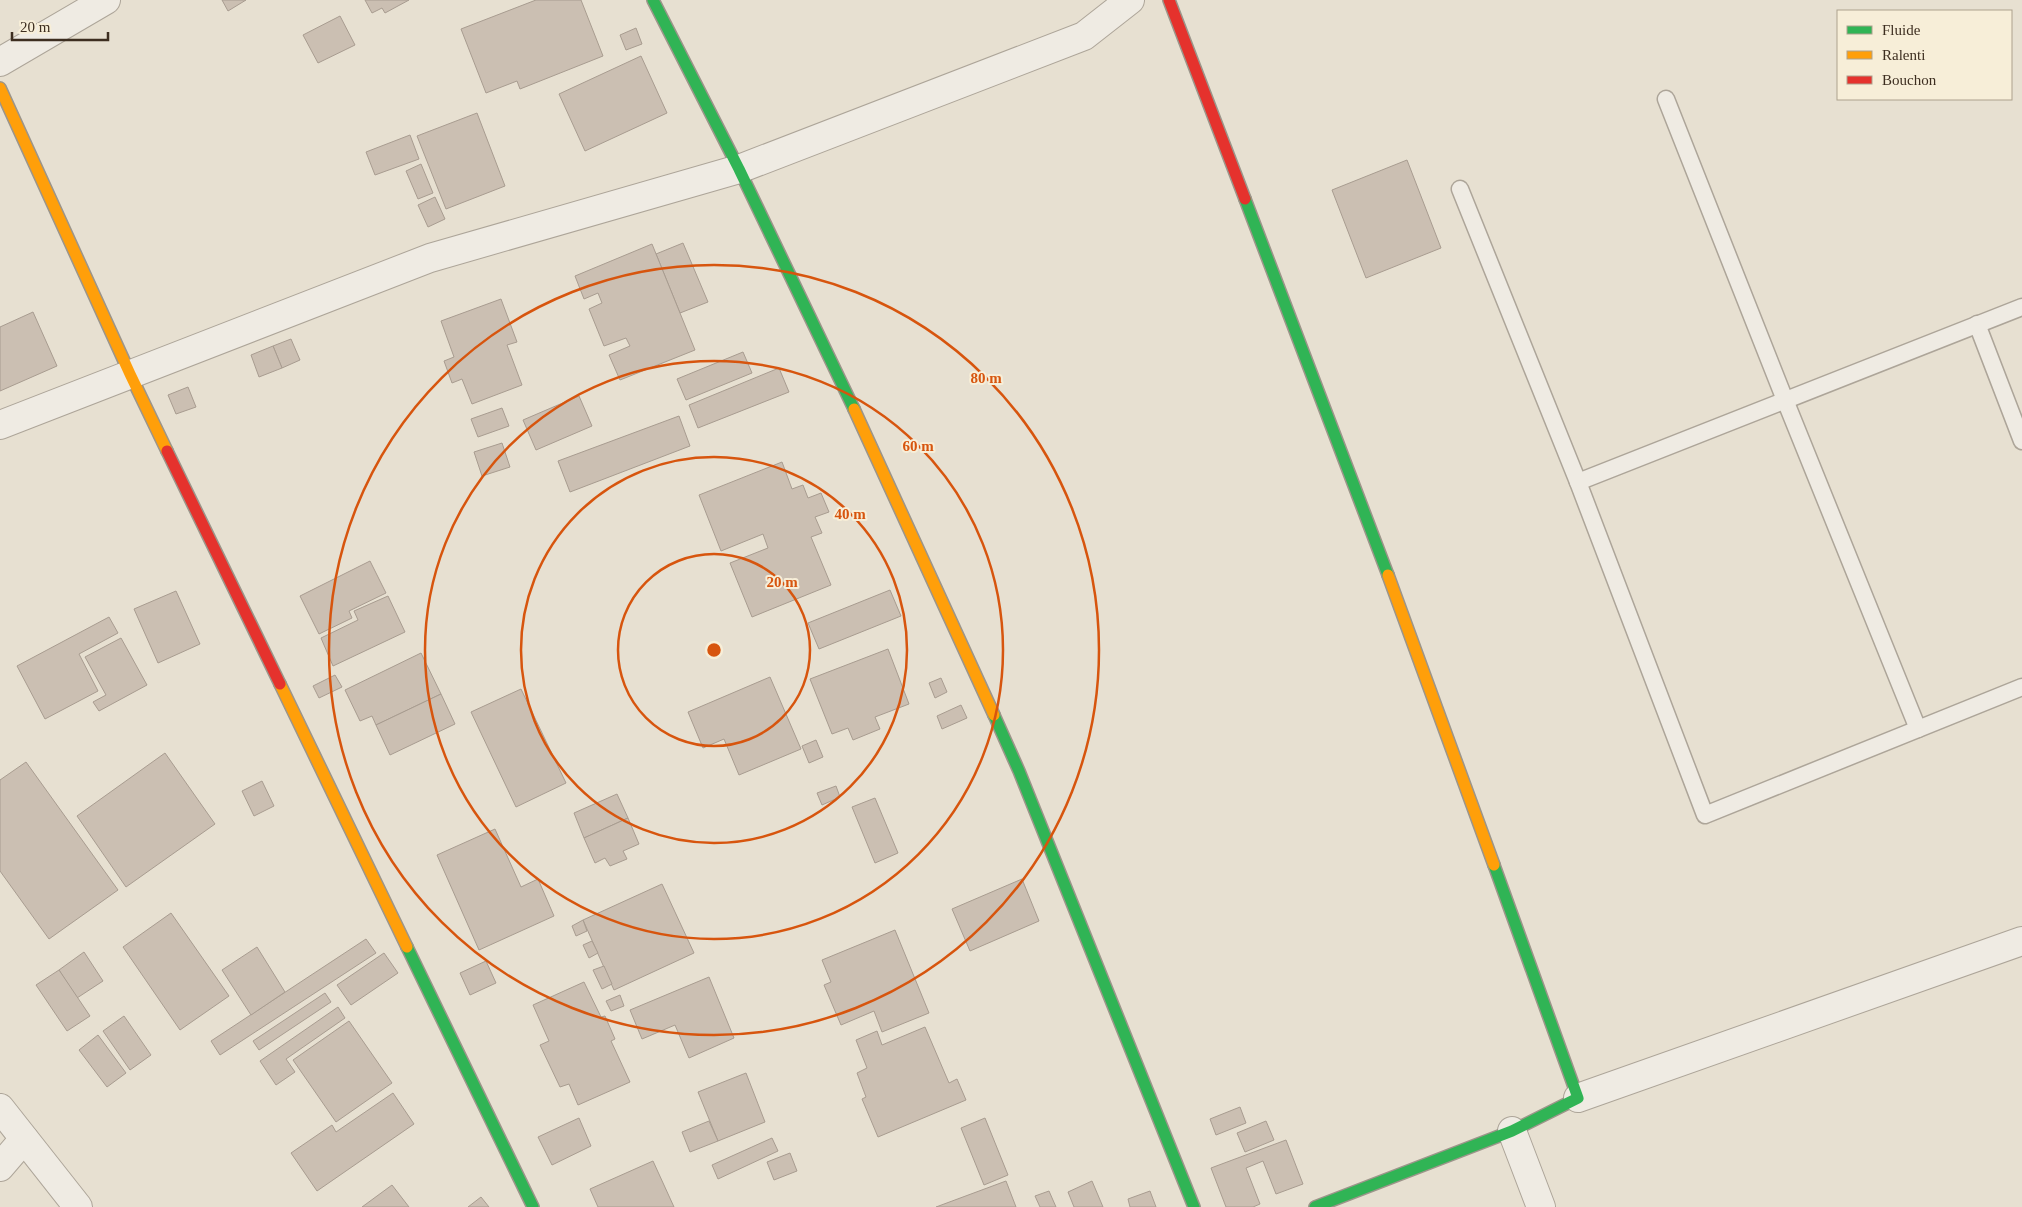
<svg xmlns="http://www.w3.org/2000/svg" width="2022" height="1207" viewBox="0 0 2022 1207" font-family="'Times New Roman',serif">
<style>
.building{fill:#cbbfb2;stroke:#a89c90}
.lines{fill:none;stroke-linecap:round;stroke-linejoin:round}
.lane-casing{stroke:#ada599;stroke-width:19}
.street-casing{stroke:#ada599;stroke-width:30}
.fast-casing{stroke:#9c958a;stroke-width:14}
.slow-casing{stroke:#9c958a;stroke-width:14}
.jam-casing{stroke:#9c958a;stroke-width:14}
.lane{stroke:#efebe3;stroke-width:16}
.street{stroke:#efebe3;stroke-width:28}
.fast{stroke:#30b455;stroke-width:11}
.slow{stroke:#ff9f0a;stroke-width:11}
.jam{stroke:#e5322d;stroke-width:11}
.ring{fill:none;stroke:#d7550e;stroke-width:2.5}
.centre{fill:#d7550e;stroke:#f7eed8;stroke-width:2.5}
.ring-label{font-size:15px;text-anchor:middle;font-weight:bold;fill:#d7550e;stroke:#f7eed8;stroke-width:4;stroke-linejoin:round;paint-order:stroke}
</style>
<rect width="100%" height="100%" fill="#e7e0d1"/>
<g class="building">
<polygon points="222,0 246,0 228,11"/>
<polygon points="365,0 409,0 385,13 382,8 372,13"/>
<polygon points="536,0 581,0 603,56 520,89 517,81 486,93 461,29"/>
<polygon points="340,16 355,45 318,63 303,35"/>
<polygon points="636,28 642,44 626,50 620,35"/>
<polygon points="641,56 667,113 585,151 559,94"/>
<polygon points="477,113 505,186 446,209 417,136"/>
<polygon points="410,135 419,159 375,175 366,152"/>
<polygon points="1407,160 1441,248 1366,278 1332,190"/>
<polygon points="421,164 433,193 418,199 406,171"/>
<polygon points="435,197 445,219 428,227 418,205"/>
<polygon points="683,243 708,302 680,313 656,254"/>
<polygon points="652,244 695,350 620,380 609,355 630,346 626,338 604,346 589,309 602,303 598,293 584,299 575,276"/>
<polygon points="501,299 517,342 507,345 522,385 472,404 462,379 452,383 444,361 454,357 441,321"/>
<polygon points="33,312 57,366 0,391 0,327"/>
<polygon points="291,339 300,360 282,368 273,346"/>
<polygon points="273,346 282,368 259,377 251,355"/>
<polygon points="743,352 752,373 686,400 677,379"/>
<polygon points="779,368 789,392 698,428 689,405"/>
<polygon points="188,387 196,407 176,414 168,395"/>
<polygon points="579,396 592,426 536,450 523,420"/>
<polygon points="502,408 509,426 478,437 471,419"/>
<polygon points="679,416 690,446 570,492 558,461"/>
<polygon points="502,443 510,467 482,476 474,452"/>
<polygon points="782,462 792,489 803,485 808,498 821,493 829,512 815,517 822,533 811,537 831,585 752,617 730,563 768,548 763,534 721,551 699,495"/>
<polygon points="370,561 386,593 349,611 352,618 319,634 300,596"/>
<polygon points="890,590 901,616 819,649 808,623"/>
<polygon points="176,591 200,644 158,663 134,609"/>
<polygon points="388,596 405,632 333,666 321,638 358,620 354,611"/>
<polygon points="109,617 118,633 79,654 98,691 45,719 17,666"/>
<polygon points="121,638 147,685 99,711 93,702 106,695 85,657"/>
<polygon points="888,649 909,704 875,717 880,729 853,740 848,728 832,734 810,679"/>
<polygon points="421,653 441,694 376,725 372,716 360,721 345,690"/>
<polygon points="335,675 342,687 319,698 313,686"/>
<polygon points="770,677 801,749 739,775 724,739 703,748 688,712"/>
<polygon points="941,678 947,692 935,698 929,683"/>
<polygon points="521,689 566,783 516,807 471,712"/>
<polygon points="441,694 455,724 390,755 376,725"/>
<polygon points="961,705 967,718 942,729 937,716"/>
<polygon points="816,740 823,757 809,763 802,746"/>
<polygon points="165,753 215,824 126,887 77,816"/>
<polygon points="26,762 118,890 49,939 0,871 0,780"/>
<polygon points="262,781 274,806 254,816 242,791"/>
<polygon points="836,786 840,797 822,805 817,793"/>
<polygon points="617,794 628,818 584,838 574,813"/>
<polygon points="875,798 898,853 875,863 852,807"/>
<polygon points="628,818 639,844 623,851 627,859 610,866 605,858 595,863 584,838"/>
<polygon points="495,829 521,887 538,879 554,916 479,950 437,855"/>
<polygon points="1022,879 1039,921 970,951 952,909"/>
<polygon points="662,884 694,953 614,990 583,920"/>
<polygon points="171,913 229,996 180,1030 123,947"/>
<polygon points="583,920 587,931 576,936 572,926"/>
<polygon points="895,930 929,1013 882,1032 874,1011 841,1025 824,985 831,982 822,960"/>
<polygon points="366,939 376,953 220,1055 211,1041"/>
<polygon points="592,941 598,953 589,958 583,945"/>
<polygon points="257,947 285,992 251,1015 222,970"/>
<polygon points="84,952 103,981 77,998 59,970"/>
<polygon points="384,953 398,973 351,1005 337,985"/>
<polygon points="486,961 496,983 470,995 460,973"/>
<polygon points="604,966 612,984 602,989 593,970"/>
<polygon points="59,970 90,1016 67,1031 36,985"/>
<polygon points="709,977 734,1038 689,1058 675,1025 642,1039 630,1010"/>
<polygon points="584,982 601,1017 605,1016 615,1039 611,1041 630,1082 578,1105 569,1084 560,1087 540,1045 549,1041 533,1005"/>
<polygon points="325,993 331,1002 259,1050 253,1041"/>
<polygon points="620,995 624,1006 611,1011 606,1001"/>
<polygon points="338,1007 345,1018 286,1059 295,1072 276,1085 260,1061"/>
<polygon points="124,1016 151,1055 130,1070 103,1031"/>
<polygon points="349,1021 392,1083 336,1122 293,1060"/>
<polygon points="925,1027 949,1083 957,1079 966,1100 878,1137 862,1099 866,1097 857,1073 867,1068 856,1040 877,1031 882,1045"/>
<polygon points="98,1035 126,1073 107,1087 79,1050"/>
<polygon points="746,1073 765,1122 718,1141 698,1092"/>
<polygon points="393,1093 414,1124 317,1191 291,1153 332,1125 336,1132"/>
<polygon points="1240,1107 1246,1123 1216,1135 1210,1119"/>
<polygon points="579,1118 591,1146 552,1165 538,1137"/>
<polygon points="985,1118 1008,1175 984,1185 961,1128"/>
<polygon points="709,1121 718,1141 690,1152 682,1132"/>
<polygon points="1266,1121 1274,1140 1245,1152 1237,1133"/>
<polygon points="772,1138 778,1151 718,1179 712,1165"/>
<polygon points="1286,1140 1303,1184 1276,1194 1263,1161 1246,1168 1260,1204 1253,1207 1226,1207 1211,1168"/>
<polygon points="790,1153 797,1171 774,1180 767,1162"/>
<polygon points="653,1161 674,1207 598,1207 590,1189"/>
<polygon points="1006,1181 1016,1207 936,1207"/>
<polygon points="1092,1181 1103,1207 1074,1207 1068,1192"/>
<polygon points="392,1185 409,1207 362,1207"/>
<polygon points="1049,1191 1056,1207 1040,1207 1035,1196"/>
<polygon points="1150,1191 1156,1207 1130,1207 1128,1199"/>
<polygon points="481,1197 489,1207 468,1207"/>
</g>
<g class="lines">
<defs>
<g id="lane">
<polyline points="1666,99 1785,400 1918,729"/>
<polyline points="1460,189 1578,482 1705,815 2022,687"/>
<polyline points="1977,324 2022,441"/>
<polyline points="1578,482 2022,307"/>
</g>
<g id="street">
<polyline points="0,62 106,0"/>
<polyline points="0,425 430,258 739,169 1084,36 1130,0"/>
<polyline points="1578,1098 2022,941"/>
<polyline points="0,1108 78,1207"/>
<polyline points="1512,1131 1541,1207"/>
<polyline points="0,1167 24,1139"/>
</g>
<g id="fast">
<polyline points="653,0 739,169 854,409"/>
<polyline points="1245,199 1388,575"/>
<polyline points="994,715 1019,771 1194,1207"/>
<polyline points="407,947 533,1207"/>
<polyline points="1315,1207 1512,1131 1578,1098 1494,865"/>
</g>
<g id="slow">
<polyline points="0,88 130,374 167,451"/>
<polyline points="854,409 994,715"/>
<polyline points="1388,575 1494,865"/>
<polyline points="280,684 407,947"/>
</g>
<g id="jam">
<polyline points="1169,0 1245,199"/>
<polyline points="167,451 280,684"/>
</g>
</defs>
<use href="#lane" class="lane-casing"/>
<use href="#street" class="street-casing"/>
<use href="#fast" class="fast-casing"/>
<use href="#slow" class="slow-casing"/>
<use href="#jam" class="jam-casing"/>
<use href="#lane" class="lane"/>
<use href="#street" class="street"/>
<use href="#fast" class="fast"/>
<use href="#slow" class="slow"/>
<use href="#jam" class="jam"/>
</g>
<g class="ring">
<circle cx="714" cy="650" r="96"/>
<circle cx="714" cy="650" r="193"/>
<circle cx="714" cy="650" r="289"/>
<circle cx="714" cy="650" r="385"/>
</g>
<circle cx="714" cy="650" r="8" class="centre"/>
<g class="ring-label">
<text x="986" y="383">80 m</text>
<text x="918" y="451">60 m</text>
<text x="850" y="519">40 m</text>
<text x="782" y="587">20 m</text>
</g>
<rect x="1837" y="10" width="175" height="90" fill="#f7eed8" stroke="#ada18e"/>
<rect x="1847" y="26" width="25" height="8" fill="#30b455" stroke="#ada18e"/>
<text x="1882" y="35" font-size="15" fill="#3d2e20">Fluide</text>
<rect x="1847" y="51" width="25" height="8" fill="#ff9f0a" stroke="#ada18e"/>
<text x="1882" y="60" font-size="15" fill="#3d2e20">Ralenti</text>
<rect x="1847" y="76" width="25" height="8" fill="#e5322d" stroke="#ada18e"/>
<text x="1882" y="85" font-size="15" fill="#3d2e20">Bouchon</text>
<path d="M12 32v8h96v-8" fill="none" stroke="#3d2e20" stroke-width="2.5"/>
<text x="20" y="32" font-size="15" fill="#3d2e20" stroke="#f7eed8" stroke-width="4" paint-order="stroke">20 m</text>
</svg>
